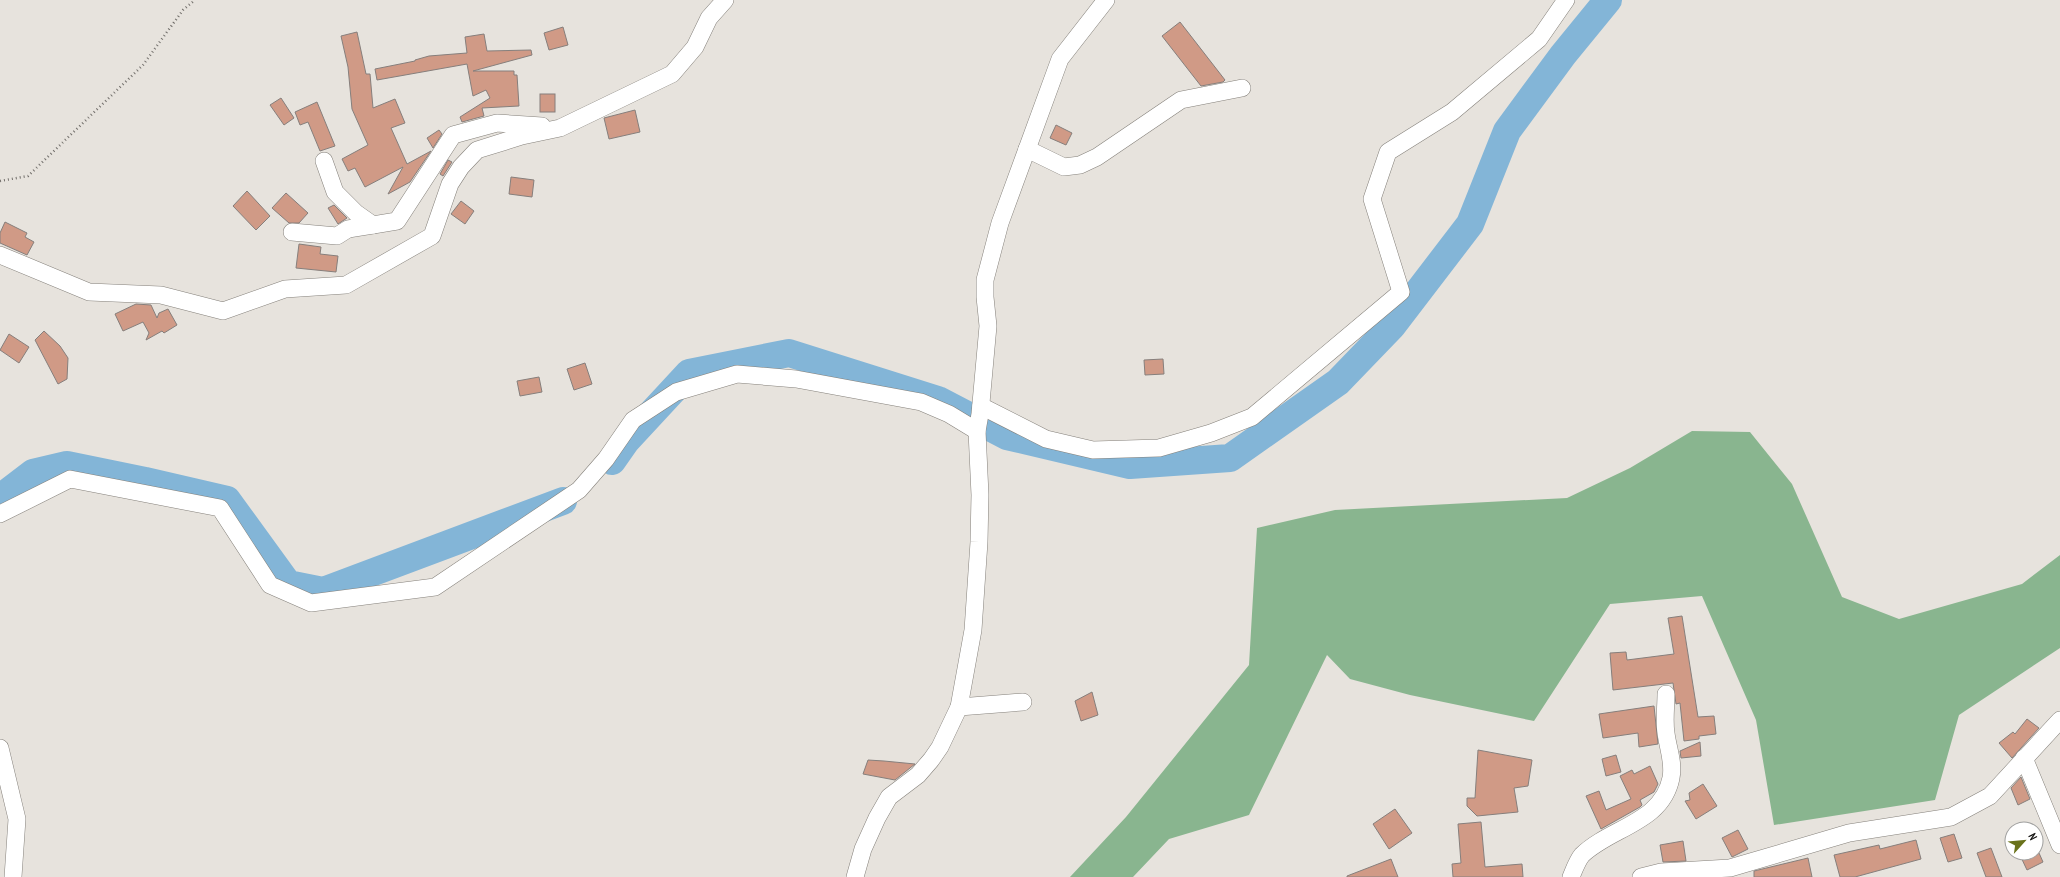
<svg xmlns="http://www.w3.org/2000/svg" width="2060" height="877" viewBox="0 0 2060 877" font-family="'PT Sans Narrow',sans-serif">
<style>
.forest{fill:#89b58f}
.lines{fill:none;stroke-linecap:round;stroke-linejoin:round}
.river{stroke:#83b5d7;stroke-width:28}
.building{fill:#d09a86;stroke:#867f7c}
.minor-casing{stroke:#85817b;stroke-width:18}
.path{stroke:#726f6b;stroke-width:2.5;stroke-dasharray:1 3;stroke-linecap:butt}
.minor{stroke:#fff;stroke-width:17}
</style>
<rect width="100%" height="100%" fill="#e7e3dd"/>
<polygon class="forest" points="1692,431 1750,432 1792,484 1842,597 1899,619 2022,584 2060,555 2060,648 1959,715 1935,800 1774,825 1756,720 1702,596 1610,604 1534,721 1410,695 1350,679 1327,655 1249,815 1169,839 1133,877 1070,877 1126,817 1249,665 1257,528 1335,510 1567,498 1630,468"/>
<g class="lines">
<g class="river">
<polyline points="612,461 626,441 689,373 789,353 938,400 1007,436 1130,465 1230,458 1338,382 1392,326 1470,224 1507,131 1563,55 1608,0"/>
<polyline points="0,498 33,473 67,465 145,481 227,500 288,584 323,591 563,501"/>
</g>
</g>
<g class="building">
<polygon points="1180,22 1225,80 1223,82 1201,86 1162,36"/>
<polygon points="563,27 568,45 549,50 544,33"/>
<polygon points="357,32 366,74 370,74 373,108 395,99 405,123 391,128 407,164 431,151 410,182 388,194 403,167 365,187 355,168 348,171 342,159 368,145 352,109 348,67 341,36"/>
<polygon points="484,34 487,51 531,50 532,55 473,71 514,71 514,75 517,75 519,106 482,108 484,116 462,122 460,117 490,98 486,90 473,96 467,64 377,80 375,69 415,61 415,60 429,56 467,53 465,37"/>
<rect x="540" y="94" width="15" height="18"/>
<polygon points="281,98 294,118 284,125 270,105"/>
<polygon points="317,102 335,146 320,151 308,122 300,125 295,112"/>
<polygon points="635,110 640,132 609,139 604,118"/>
<polygon points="1056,125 1072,133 1066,145 1050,138"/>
<polygon points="439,130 442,134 433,148 427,138"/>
<polygon points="448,160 452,162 443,176 440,174"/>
<polygon points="511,177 534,180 532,197 509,194"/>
<polygon points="247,191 270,216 256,230 233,206"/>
<polygon points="286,193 308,213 299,223 289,223 272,208"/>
<polygon points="461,201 474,211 465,224 451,214"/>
<polygon points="334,205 347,218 338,224 328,208"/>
<polygon points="5,222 27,233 25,237 34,242 27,255 0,243 0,233"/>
<polygon points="299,244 321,247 320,254 338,256 336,272 296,268"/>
<polygon points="136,304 151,305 157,318 159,313 168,309 177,325 164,333 162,331 146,340 149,333 143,322 123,331 115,314"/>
<polygon points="44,331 60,346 68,358 67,379 58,384 35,340"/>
<polygon points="9,334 29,347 19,363 0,350"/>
<polygon points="1163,359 1164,374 1145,375 1144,360"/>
<polygon points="585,363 592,384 574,390 567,369"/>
<polygon points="539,377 542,392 520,396 517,381"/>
<polygon points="1682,616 1698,717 1714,716 1716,734 1699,736 1699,739 1684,741 1680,703 1676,704 1673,683 1613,690 1610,653 1626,652 1627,660 1674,654 1668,618"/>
<polygon points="1092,692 1098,715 1081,721 1075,701"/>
<polygon points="1654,706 1658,744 1639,747 1638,733 1603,738 1599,714"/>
<polygon points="2027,719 2039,728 2012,758 1999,743 2013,732 2015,734"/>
<polygon points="1700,742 1701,756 1681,758 1680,751"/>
<polygon points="1478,750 1532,760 1528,786 1514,788 1518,812 1477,816 1467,806 1467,798 1475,798"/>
<polygon points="1616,755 1621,772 1606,776 1602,759"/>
<polygon points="868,760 884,761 915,764 895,780 863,774"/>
<polygon points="1650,766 1658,784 1654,792 1640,800 1642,805 1640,807 1601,829 1586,796 1599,791 1606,810 1631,799 1620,776 1632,770 1634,774"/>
<polygon points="2021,777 2030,799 2018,805 2011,788"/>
<polygon points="1703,784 1717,806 1696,819 1685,801 1690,800 1689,793"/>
<polygon points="1395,809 1412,833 1389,849 1373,824"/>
<polygon points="1481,822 1485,867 1522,864 1523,877 1453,877 1452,864 1461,863 1458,824"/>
<polygon points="1738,830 1748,849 1732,857 1722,838"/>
<polygon points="1954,834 1962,858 1948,862 1940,838"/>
<polygon points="1916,840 1921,859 1855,877 1840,877 1834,855 1879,845 1880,849"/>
<polygon points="1683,841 1686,861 1663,862 1660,845"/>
<polygon points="1991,848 2002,877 1986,877 1977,853"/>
<polygon points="2019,853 2039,853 2043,862 2027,870"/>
<polygon points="1808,858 1812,877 1754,877 1754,871"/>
<polygon points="1391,859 1398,877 1347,877 1347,876"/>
</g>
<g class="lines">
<defs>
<g id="minor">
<polyline points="1027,149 1064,167 1080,165 1097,157 1181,100 1242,88"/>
<polyline points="324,161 335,192 356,213 373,225 397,221 453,135 497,123 542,126"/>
<polyline points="292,232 337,236 348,229 373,225"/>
<polyline points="0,255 89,292 161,295 223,311 285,289 346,285 432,236 450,184 461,167 477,150 522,136 560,128 672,74 695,47 709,18 725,0"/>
<polyline points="981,406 1046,439 1093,450 1159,448 1211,433 1252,417 1401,292 1372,199 1388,152 1452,112 1539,39 1566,0"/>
<polyline points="0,514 70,479 220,508 270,585 311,603 435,587 579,490 606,459 633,420 676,392 737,374 796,379 921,402 949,414 977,431"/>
<polyline points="959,707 1023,702"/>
<polyline points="0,748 17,819 13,877"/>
<polyline points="2024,758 2060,845"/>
<polyline points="855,877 863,849 877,818 889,797 918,775 931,760 940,747 959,707 973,630 979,542 980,495 977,431 980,414 988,326 985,297 985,280 1000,223 1060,59 1106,0"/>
<path d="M1571,877c3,-7 6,-16 11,-22 29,-28 80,-32 89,-77 3,-16 -3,-29 -5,-45 -2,-12 0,-26 0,-39"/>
<polyline points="1641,877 1661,872 1730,868 1849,833 1951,817 1990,796 2060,720"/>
</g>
</defs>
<use href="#minor" class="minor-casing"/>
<polyline class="path" points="0,181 28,176 143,65 183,10 195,0"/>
<use href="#minor" class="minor"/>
</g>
<g transform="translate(2024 841) rotate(63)"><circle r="19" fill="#ffffff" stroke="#9f9f9e"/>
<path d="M0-3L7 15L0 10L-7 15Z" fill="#6a721b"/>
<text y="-6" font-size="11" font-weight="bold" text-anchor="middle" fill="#0f0e0c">N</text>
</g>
</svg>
